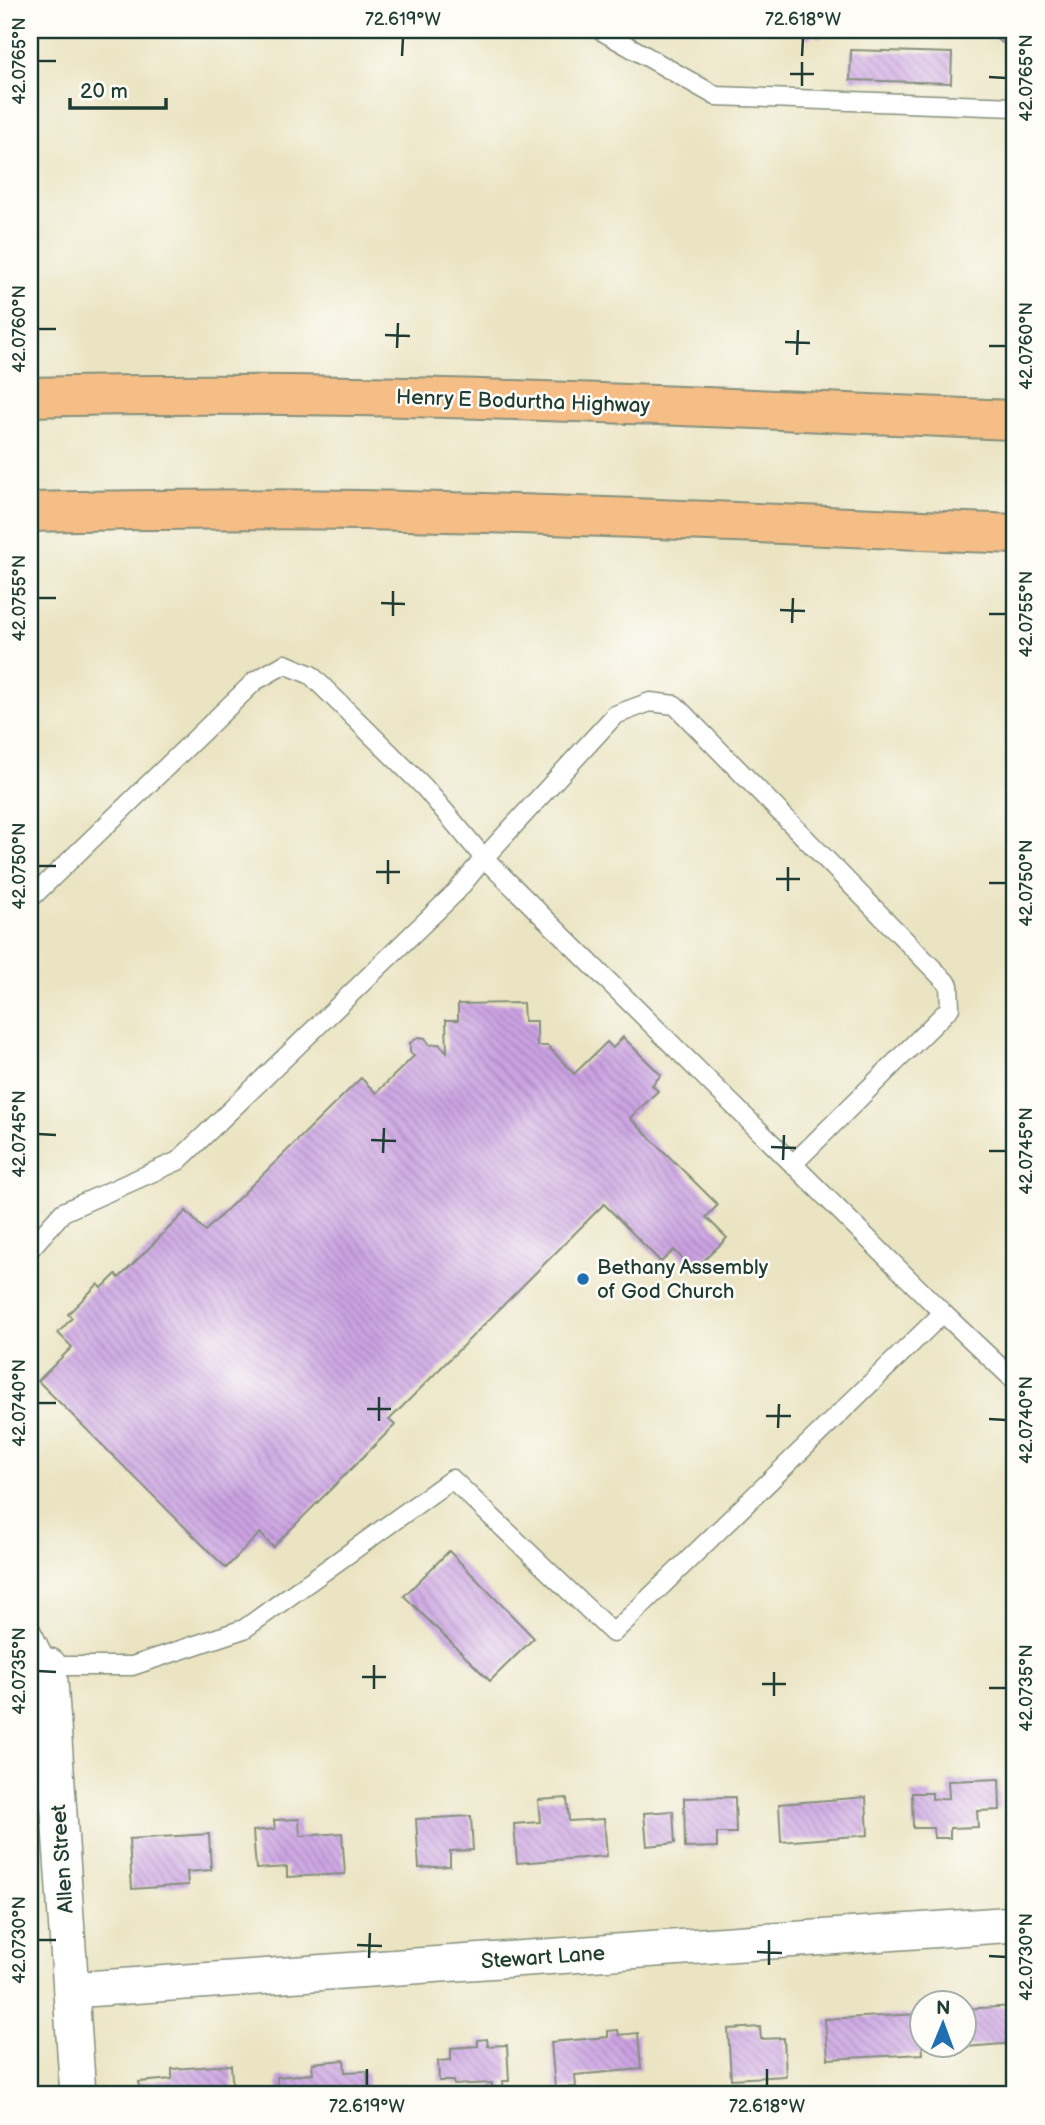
<svg xmlns="http://www.w3.org/2000/svg" width="1045" height="2125" viewBox="0 0 1045 2125" font-family="'Balsamiq Sans',sans-serif">
<style>
.building{fill:url(#building-back-hatch)}
.lines{fill:none;stroke-linecap:round;stroke-linejoin:round}
.lane-casing{stroke:#85907c;stroke-width:21}
.street-casing{stroke:#85907c;stroke-width:38}
.highway-casing{stroke:#85907c;stroke-width:42}
.lane{stroke:#fff;stroke-width:18}
.street{stroke:#fff;stroke-width:35}
.highway{stroke:#f6be87;stroke-width:38}
.ticks{fill:none;stroke:#1f3d34;stroke-width:2.5}
.poi-dot{fill:#1f6fb2;stroke:#fdfcf7;stroke-width:2.5}
.labels{text-anchor:middle;stroke-width:5;stroke-linejoin:round;paint-order:stroke}
.street-label{font-size:21px;fill:#1f3d34;stroke:#fdfcf7}
.poi-label{font-size:21px;fill:#1f3d34;stroke:#fdfcf7;text-anchor:start}
.neatline{fill:none;stroke:#1f3d34;stroke-width:2.5}
.ticks-label{font-size:18px;text-anchor:middle;fill:#1f3d34}
</style>
<defs>
<pattern id="building-back-hatch" width="6" height="6" patternUnits="userSpaceOnUse" patternTransform="scale(1.75)"><rect width="6" height="6" fill="#cba2e2"/><path d="M-1 5l2 2M0 0l6 6M5-1l2 2" fill="none" stroke="#a485b8"/></pattern>
</defs>
<rect width="100%" height="100%" fill="#fdfcf7"/>
<filter id="ink" filterUnits="userSpaceOnUse"><feTurbulence type="fractalNoise" baseFrequency=".0143" numOctaves="2"/><feDisplacementMap in="SourceGraphic" scale="14" xChannelSelector="R" yChannelSelector="G"/><feConvolveMatrix kernelMatrix="1 2 1 2 8 2 1 2 1" color-interpolation-filters="sRGB"/></filter>
<filter id="wash" filterUnits="userSpaceOnUse"><feTurbulence type="fractalNoise" baseFrequency=".00686" numOctaves="4" result="noise"/><feDisplacementMap in="SourceGraphic" scale="28" xChannelSelector="R" yChannelSelector="G"/><feGaussianBlur stdDeviation="1.57" result="paint"/><feColorMatrix in="noise" values="0 0 0 0 0 0 0 0 0 0 0 0 0 0 0 0 0 1.4 0 .05"/><feComposite in="paint" operator="in"/></filter>
<g filter="url(#wash)">
<rect width="100%" height="100%" fill="#ebe4c3"/>
<g id="blocks">
<g class="building">
<polygon points="795,30 825,30 820,38 813,33 809,39"/>
<polygon points="982,30 1015,30 1015,34 1008,46"/>
<polygon points="851,50 952,53 951,83 850,80"/>
<polygon points="523,1003 524,1021 537,1021 537,1046 548,1046 574,1074 607,1042 613,1048 623,1037 661,1075 652,1085 658,1091 630,1118 718,1205 706,1217 727,1238 694,1270 674,1250 661,1262 604,1204 389,1420 395,1425 273,1547 260,1533 226,1568 38,1381 72,1347 58,1333 72,1318 68,1314 98,1284 102,1288 116,1274 119,1278 186,1211 205,1231 361,1078 376,1093 414,1056 410,1052 410,1043 419,1037 425,1038 430,1045 439,1044 447,1052 446,1020 458,1020 458,1004"/>
<polygon points="449,1551 534,1638 490,1681 404,1596"/>
<polygon points="999,1779 1000,1810 977,1811 978,1827 950,1828 950,1838 934,1838 933,1828 913,1828 912,1793 932,1793 932,1799 949,1798 948,1781"/>
<polygon points="735,1797 736,1833 717,1833 717,1847 685,1848 684,1798"/>
<polygon points="866,1797 868,1835 781,1842 779,1804"/>
<polygon points="567,1798 569,1821 604,1819 607,1856 517,1863 514,1824 540,1822 538,1800"/>
<polygon points="673,1811 675,1843 647,1846 644,1813"/>
<polygon points="471,1816 473,1850 450,1851 450,1866 419,1868 416,1819"/>
<polygon points="299,1819 300,1836 342,1833 345,1874 287,1877 287,1867 256,1869 253,1831 275,1829 274,1820"/>
<polygon points="209,1834 211,1870 187,1872 188,1885 132,1889 129,1839"/>
<polygon points="1015,2006 1015,2043 966,2047 964,2009"/>
<polygon points="920,2014 923,2054 828,2059 825,2019"/>
<polygon points="760,2027 761,2039 784,2038 786,2076 731,2079 728,2029"/>
<polygon points="618,2030 619,2035 638,2033 641,2069 575,2075 576,2087 555,2088 551,2042 608,2037 608,2031"/>
<polygon points="487,2039 488,2046 507,2045 509,2081 503,2081 504,2092 492,2093 492,2083 454,2085 453,2081 439,2081 438,2061 451,2060 451,2048 478,2046 478,2040"/>
<polygon points="344,2060 345,2072 367,2071 369,2095 278,2095 277,2077 313,2074 312,2063"/>
<polygon points="231,2065 233,2095 140,2095 139,2082 172,2079 172,2069"/>
</g>
</g>
</g>
<g filter="url(#ink)">
<use href="#blocks" fill-opacity="0" stroke="#85907c" stroke-width="2"/>
<g class="lines">
<defs>
<g id="lane">
<polyline points="600,30 716,96 1015,107"/>
<polyline points="30,899 255,681 285,664 311,675 424,787 484,858 615,715 650,702 675,705 949,985 950,1008 793,1164"/>
<polyline points="30,1249 63,1212 178,1161 456,892 484,858 943,1313 1015,1381"/>
<polyline points="30,1628 49,1666 132,1666 244,1629 452,1479 613,1633 943,1313"/>
</g>
<g id="street">
<polyline points="49,1666 78,2095"/>
<polyline points="71,1990 1015,1924"/>
</g>
<g id="highway">
<path d="M30,397c329,-9 657,10 985,23"/>
<path d="M30,512c109,-2 219,-4 328,-2 219,4 438,15 657,24"/>
</g>
</defs>
<use href="#lane" class="lane-casing"/>
<use href="#street" class="street-casing"/>
<use href="#highway" class="highway-casing"/>
<use href="#lane" class="lane"/>
<use href="#street" class="street"/>
<use href="#highway" class="highway"/>
</g>
</g>
<path class="ticks" d="M402,56l1,-18M802,56l1,-18M38,61h18M790,74h24M989,77l17,1M802,86v-24M38,329h18M385,335l25,1M785,342l25,1M989,346h17M397,348l1,-25M797,355l1,-25M38,598h18M381,603l24,1M780,610l25,1M989,614h17M393,616v-25M792,623l1,-25M38,866h18M376,872h24M776,879h24M989,883h17M388,884v-24M788,891v-24M38,1134l18,1M371,1140l25,1M771,1147l25,1M989,1151h17M383,1153l1,-25M783,1160l1,-25M38,1403h18M367,1409h24M766,1416h25M989,1419l17,1M379,1421v-24M778,1428l1,-24M38,1671l18,1M362,1677h24M762,1684h24M989,1688h17M374,1689v-24M774,1696v-24M38,1940h18M357,1945l25,1M757,1952l25,1M989,1956l17,1M369,1958l1,-25M769,1965v-25M367,2086v-17M767,2086v-17"/>
<circle class="poi-dot" cx="583" cy="1279" r="7"/>
<g class="labels">
<g class="street-label">
<text transform="translate(523 401) rotate(2)" y="7">Henry E Bodurtha Highway</text>
<text transform="translate(62 1859) rotate(-94)" y="7">Allen Street</text>
<text transform="translate(543 1957) rotate(-4)" y="7">Stewart Lane</text>
</g>
<g class="poi-label">
<text x="597" y="1274">Bethany Assembly<tspan x="597" dy="24">of God Church</tspan></text>
</g>
</g>
<rect width="1045" height="2125" fill="none" stroke="#fdfcf7" stroke-width="77"/>
<g transform="translate(943 2024) rotate(1)"><circle r="33" fill="#fdfcf7" stroke="#a4b0a9" stroke-width="2"/>
<path d="M0-5L12 26L0 18L-12 26Z" fill="#1f6fb2"/>
<text y="-10" font-size="19" font-weight="bold" text-anchor="middle" fill="#1f3d34">N</text>
</g>
<path d="M70 98v10h96v-10" fill="none" stroke="#1f3d34" stroke-width="3.5"/>
<text x="80" y="98" font-size="21" fill="#1f3d34" stroke="#fdfcf7" stroke-width="5" paint-order="stroke">20 m</text>
<rect x="38" y="38" width="968" height="2048" class="neatline"/>
<g class="ticks-label">
<text x="403" y="25">72.619°W</text>
<text x="803" y="25">72.618°W</text>
<text transform="translate(19 61) rotate(-90)" y="6">42.0765°N</text>
<text transform="translate(1026 78) rotate(-90)" y="6">42.0765°N</text>
<text transform="translate(19 329) rotate(-90)" y="6">42.0760°N</text>
<text transform="translate(1026 346) rotate(-90)" y="6">42.0760°N</text>
<text transform="translate(19 598) rotate(-90)" y="6">42.0755°N</text>
<text transform="translate(1026 614) rotate(-90)" y="6">42.0755°N</text>
<text transform="translate(19 866) rotate(-90)" y="6">42.0750°N</text>
<text transform="translate(1026 883) rotate(-90)" y="6">42.0750°N</text>
<text transform="translate(19 1134) rotate(-90)" y="6">42.0745°N</text>
<text transform="translate(1026 1151) rotate(-90)" y="6">42.0745°N</text>
<text transform="translate(19 1403) rotate(-90)" y="6">42.0740°N</text>
<text transform="translate(1026 1420) rotate(-90)" y="6">42.0740°N</text>
<text transform="translate(19 1671) rotate(-90)" y="6">42.0735°N</text>
<text transform="translate(1026 1688) rotate(-90)" y="6">42.0735°N</text>
<text transform="translate(19 1940) rotate(-90)" y="6">42.0730°N</text>
<text transform="translate(1026 1957) rotate(-90)" y="6">42.0730°N</text>
<text x="367" y="2112">72.619°W</text>
<text x="767" y="2112">72.618°W</text>
</g>
</svg>
